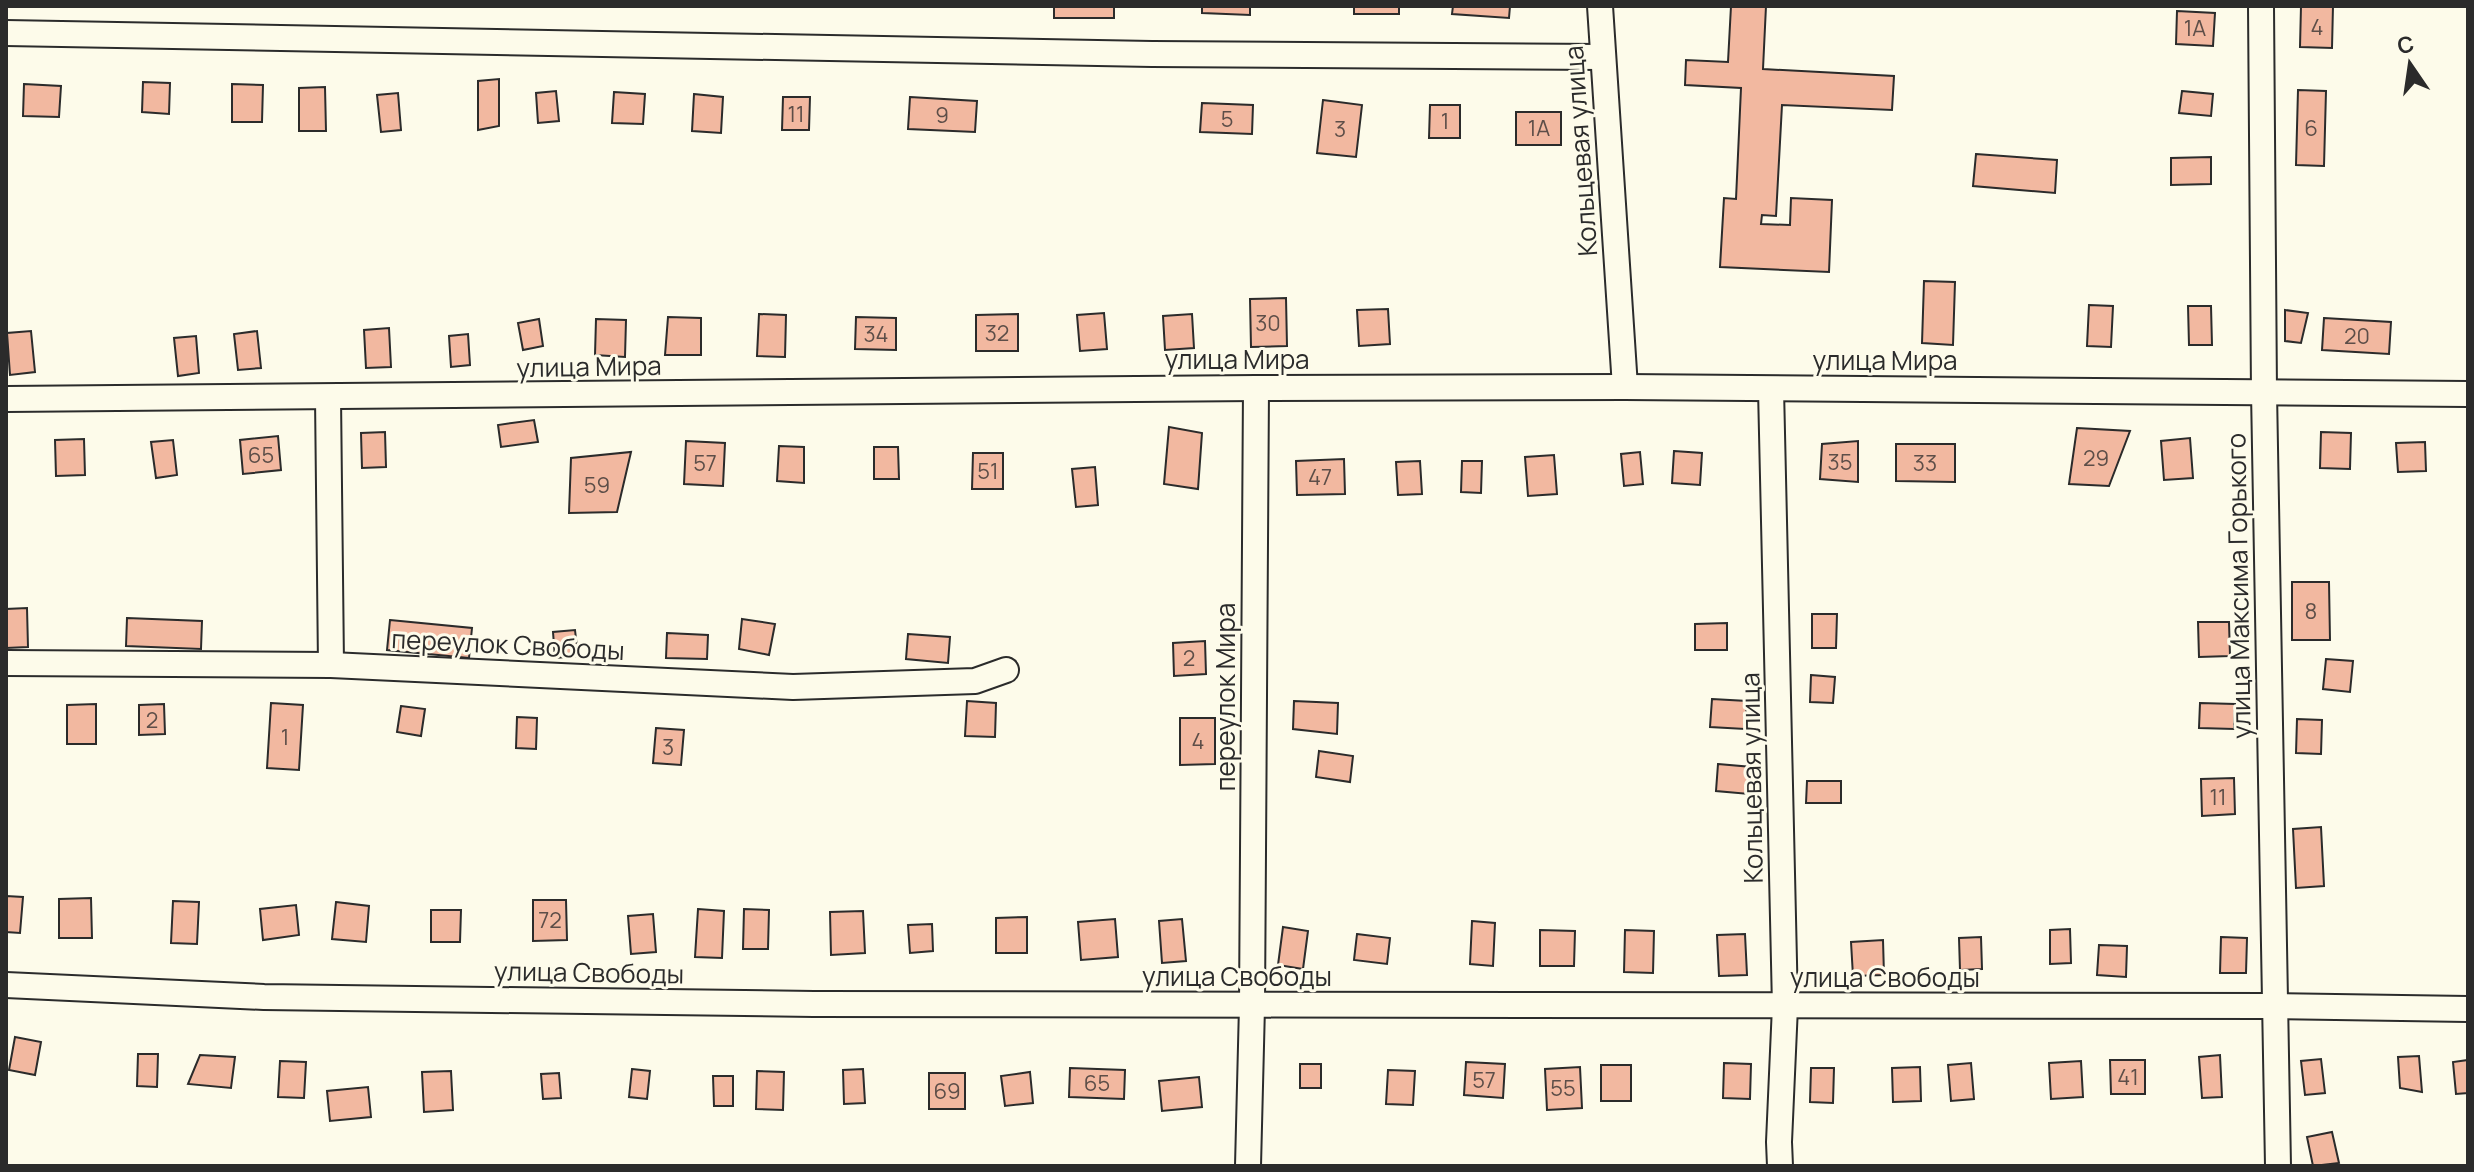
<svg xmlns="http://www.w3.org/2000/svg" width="2474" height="1172" viewBox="0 0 2474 1172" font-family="Manrope,sans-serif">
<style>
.building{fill:#f2b8a0;stroke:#2b2b2b;stroke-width:2}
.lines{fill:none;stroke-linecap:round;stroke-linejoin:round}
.minor-casing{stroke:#2b2b2b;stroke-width:28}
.minor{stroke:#fdfbea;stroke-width:24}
.labels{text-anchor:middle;stroke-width:6;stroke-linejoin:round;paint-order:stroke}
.number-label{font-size:22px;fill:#5d4e48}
.street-label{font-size:26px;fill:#2b2b2b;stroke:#fdfbea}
</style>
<rect width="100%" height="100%" fill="#fdfbea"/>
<g class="building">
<rect x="1054" y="6" width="60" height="12"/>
<polygon points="1202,6 1250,6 1250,15 1202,13"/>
<rect x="1354" y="6" width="45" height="8"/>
<polygon points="1453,6 1510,6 1509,18 1452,14"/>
<polygon points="1731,6 1766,6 1763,69 1894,76 1892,110 1782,105 1776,216 1762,215 1761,224 1790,225 1791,198 1832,200 1829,272 1720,267 1724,198 1736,199 1741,88 1685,85 1686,60 1728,62"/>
<polygon points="2301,6 2333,6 2332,48 2300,47"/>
<polygon points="2177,11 2215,13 2213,46 2176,44"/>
<polygon points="499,79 499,126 478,130 478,81"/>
<polygon points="143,82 170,83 169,114 142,112"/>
<polygon points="24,84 61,86 59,117 23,116"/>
<polygon points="232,84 263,85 262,122 232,122"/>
<polygon points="325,87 326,131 299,131 299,88"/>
<polygon points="2298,90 2326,91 2324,166 2296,165"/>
<polygon points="556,91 559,121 538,123 536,93"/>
<polygon points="2182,91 2213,94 2211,116 2179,113"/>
<polygon points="614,92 645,94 643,124 612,123"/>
<polygon points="398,93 401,130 381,132 377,95"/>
<polygon points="694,94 723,97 721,133 692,131"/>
<polygon points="783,97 810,97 809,130 782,130"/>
<polygon points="910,97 977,101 975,132 908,129"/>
<polygon points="1323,100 1362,105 1356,157 1317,153"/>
<polygon points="1202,103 1253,105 1252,134 1200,132"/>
<polygon points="1430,105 1460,105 1460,138 1429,138"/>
<rect x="1516" y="112" width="45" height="33"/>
<polygon points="1976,154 2057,160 2055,193 1973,186"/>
<polygon points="2211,157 2211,184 2171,185 2171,158"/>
<polygon points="1924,281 1955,282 1953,345 1922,343"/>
<polygon points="1286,298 1287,346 1251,347 1250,299"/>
<polygon points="2089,305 2113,306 2111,347 2087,346"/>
<polygon points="2188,306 2211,306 2212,345 2189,345"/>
<polygon points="1388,309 1390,344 1359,346 1357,310"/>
<polygon points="2285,310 2308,313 2301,343 2285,341"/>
<polygon points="1104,313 1107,349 1080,351 1077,315"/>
<polygon points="759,314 786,315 785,357 757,356"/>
<polygon points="1018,314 1018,351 976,351 976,315"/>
<polygon points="1192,314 1194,348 1165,350 1163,316"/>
<polygon points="668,317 701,318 701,355 665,355"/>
<polygon points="856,317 896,318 896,350 855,349"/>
<polygon points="2324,318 2391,322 2389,354 2322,350"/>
<polygon points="539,319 543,346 523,350 518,323"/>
<polygon points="596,319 626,320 625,357 595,355"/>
<polygon points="389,328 391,367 366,368 364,330"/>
<polygon points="31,331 35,372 10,375 7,333"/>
<polygon points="257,331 261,368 238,370 234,334"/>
<polygon points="468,334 470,365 451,367 449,336"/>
<polygon points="196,336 199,373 178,376 174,338"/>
<polygon points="534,420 538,442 501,447 498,425"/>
<polygon points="1169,427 1202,433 1198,489 1164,484"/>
<polygon points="2077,428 2130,431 2109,486 2069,484"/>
<polygon points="385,432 386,467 362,468 361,433"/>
<polygon points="2321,432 2351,433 2350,469 2320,468"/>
<polygon points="278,436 281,470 243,474 240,440"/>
<polygon points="2190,438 2193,478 2164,480 2161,441"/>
<polygon points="84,439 85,475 56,476 55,440"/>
<polygon points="173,440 177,475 156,478 151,442"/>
<polygon points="686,441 725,443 723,486 684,484"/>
<polygon points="1858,441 1858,482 1820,479 1822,444"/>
<polygon points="2425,442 2426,471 2398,472 2396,443"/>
<polygon points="1896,444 1955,444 1955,482 1896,481"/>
<polygon points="779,446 804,447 804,483 777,481"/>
<polygon points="874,447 898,447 899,479 874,479"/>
<polygon points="1674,451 1702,453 1700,485 1672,483"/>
<polygon points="631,452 617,512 569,513 571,458"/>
<polygon points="1640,452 1643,484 1624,486 1621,454"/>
<polygon points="973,453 1003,453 1003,489 972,489"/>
<polygon points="1554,455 1557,494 1528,496 1525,457"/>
<polygon points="1344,459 1345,494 1297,495 1296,461"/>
<polygon points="1420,461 1422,494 1398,495 1396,462"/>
<polygon points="1462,461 1482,461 1481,493 1461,492"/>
<polygon points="1095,467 1098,505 1076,507 1072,469"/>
<polygon points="2292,582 2329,582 2330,640 2292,640"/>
<polygon points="27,608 28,647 6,648 6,609"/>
<polygon points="1812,614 1837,614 1836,648 1812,648"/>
<polygon points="127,618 202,621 201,649 126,646"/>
<polygon points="742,619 775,624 769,655 739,649"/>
<polygon points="390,620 472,628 469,658 387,650"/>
<polygon points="2198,622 2229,622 2230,656 2199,657"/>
<polygon points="1727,623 1727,650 1695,650 1695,624"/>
<polygon points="575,630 578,656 555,658 553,632"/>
<polygon points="667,633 708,635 707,659 666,658"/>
<polygon points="908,634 950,637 948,663 906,659"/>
<polygon points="1205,641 1206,674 1174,676 1173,643"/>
<polygon points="2326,659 2353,661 2350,692 2323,689"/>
<polygon points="1811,675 1835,677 1833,703 1810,702"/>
<polygon points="1712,699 1747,701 1745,729 1710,727"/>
<polygon points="967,701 996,703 995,737 965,736"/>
<polygon points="1294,701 1338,703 1337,734 1293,729"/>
<polygon points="271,703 303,705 299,770 267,768"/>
<polygon points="2200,703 2235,704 2234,729 2199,728"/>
<polygon points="96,704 96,744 67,744 67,705"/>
<polygon points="164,704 165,734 139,735 139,705"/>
<polygon points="401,706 425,709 421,736 397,732"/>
<polygon points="517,717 537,718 536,749 516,748"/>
<polygon points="1180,718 1215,718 1215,764 1180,765"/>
<polygon points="2297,719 2322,720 2321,754 2296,753"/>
<polygon points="656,728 684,730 681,765 653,763"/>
<polygon points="1319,751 1353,756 1350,782 1316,777"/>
<polygon points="1718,764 1752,767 1749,794 1716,791"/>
<polygon points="2234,778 2235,814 2202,816 2201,779"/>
<polygon points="1807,781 1841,781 1841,803 1806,803"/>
<polygon points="2321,827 2324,886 2296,888 2293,829"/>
<polygon points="6,896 23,897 20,933 6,932"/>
<polygon points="91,898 92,938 59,938 59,899"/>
<polygon points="533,900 566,900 567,940 533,941"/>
<polygon points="173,901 199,902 197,944 171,943"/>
<polygon points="336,902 369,906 366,942 332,939"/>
<polygon points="296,905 299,935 263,940 260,909"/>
<polygon points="698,909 724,911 722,958 695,957"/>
<polygon points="744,909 769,910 768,949 743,949"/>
<polygon points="431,910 461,910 460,942 431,942"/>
<polygon points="863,911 865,953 831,955 830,912"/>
<polygon points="653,914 656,952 631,954 628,916"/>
<polygon points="1027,917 1027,953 996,953 996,918"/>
<polygon points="1115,919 1118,957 1081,960 1078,922"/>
<polygon points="1182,919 1186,961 1162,963 1159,921"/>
<polygon points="1472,921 1495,923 1493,966 1470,964"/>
<polygon points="932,924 933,951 910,953 908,925"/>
<polygon points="1283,927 1308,931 1303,969 1278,965"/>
<polygon points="2070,929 2071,963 2050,964 2050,930"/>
<polygon points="1540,930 1575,931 1574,966 1540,966"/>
<polygon points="1625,930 1654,931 1653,973 1624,972"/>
<polygon points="1357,934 1390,938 1387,964 1354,960"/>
<polygon points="1745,934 1747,975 1719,976 1717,935"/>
<polygon points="1981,937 1982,969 1960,970 1959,938"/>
<polygon points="2221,937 2247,938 2246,973 2220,973"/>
<polygon points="1883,940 1884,975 1853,976 1851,942"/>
<polygon points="2099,945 2127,946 2126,977 2097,975"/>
<polygon points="15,1037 41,1042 35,1075 9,1070"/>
<polygon points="138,1054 158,1054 157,1087 137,1086"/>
<polygon points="200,1055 235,1057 231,1088 188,1084"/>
<polygon points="2220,1055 2222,1097 2202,1098 2199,1057"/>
<polygon points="2419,1056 2422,1092 2400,1088 2398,1057"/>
<polygon points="2321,1059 2325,1093 2305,1095 2301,1061"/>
<polygon points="2110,1060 2145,1060 2145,1094 2111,1094"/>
<polygon points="2468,1060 2468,1093 2456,1094 2453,1062"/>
<polygon points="280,1061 306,1062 304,1098 278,1097"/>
<polygon points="2081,1061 2083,1097 2051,1099 2049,1063"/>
<polygon points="1466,1062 1505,1064 1503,1098 1464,1095"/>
<polygon points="1724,1063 1751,1064 1750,1099 1723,1098"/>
<polygon points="1971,1063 1974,1099 1951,1101 1948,1065"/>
<rect x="1300" y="1064" width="21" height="24"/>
<rect x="1601" y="1065" width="30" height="36"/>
<polygon points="1580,1067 1582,1108 1547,1110 1545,1069"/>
<polygon points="1920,1067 1921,1101 1893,1102 1892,1068"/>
<polygon points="1070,1068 1125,1070 1124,1099 1069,1097"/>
<polygon points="1811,1068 1834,1068 1833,1103 1810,1102"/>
<polygon points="632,1069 650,1071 647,1099 629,1097"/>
<polygon points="863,1069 865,1103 844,1104 843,1070"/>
<polygon points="1388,1070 1415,1071 1413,1105 1386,1104"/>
<polygon points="451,1071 453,1110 424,1112 422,1072"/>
<polygon points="757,1071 784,1072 783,1110 756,1109"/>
<polygon points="1030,1072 1033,1103 1005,1106 1001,1076"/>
<polygon points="559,1073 561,1098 543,1099 541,1074"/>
<rect x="929" y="1073" width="36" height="36"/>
<polygon points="713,1076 733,1076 733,1106 714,1106"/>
<polygon points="1199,1077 1202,1107 1162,1111 1159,1081"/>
<polygon points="368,1087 371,1117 330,1121 327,1091"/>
<polygon points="2332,1132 2339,1163 2313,1166 2307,1137"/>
</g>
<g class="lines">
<defs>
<g id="minor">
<polyline points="1600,6 1625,387"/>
<polyline points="2261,6 2264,392 2278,1166"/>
<polyline points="6,33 1152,54 1603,57"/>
<polyline points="1771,389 1785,1006 1779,1142 1780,1166"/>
<polyline points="328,397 331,665"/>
<polyline points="6,399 1256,388 1625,387 2468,394"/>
<polyline points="6,663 331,665 793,687 975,681 1006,670"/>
<polyline points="6,985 264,997 814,1004 2274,1006 2468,1009"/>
<polyline points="1248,1166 1252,1006 1256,388"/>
</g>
</defs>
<use href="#minor" class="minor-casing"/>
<use href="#minor" class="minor"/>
</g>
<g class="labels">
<g class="number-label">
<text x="2317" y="35">4</text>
<text x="2195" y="36">1А</text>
<text x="796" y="122">11</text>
<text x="942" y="123">9</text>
<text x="1227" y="127">5</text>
<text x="1445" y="129">1</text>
<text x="1539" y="136">1А</text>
<text x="2311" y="136">6</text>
<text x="1340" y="137">3</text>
<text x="1268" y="331">30</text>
<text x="997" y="341">32</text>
<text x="876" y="342">34</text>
<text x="2357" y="344">20</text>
<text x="261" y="463">65</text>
<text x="2096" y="466">29</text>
<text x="1840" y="470">35</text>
<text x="705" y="471">57</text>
<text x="1925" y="471">33</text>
<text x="988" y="479">51</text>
<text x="1320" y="485">47</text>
<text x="597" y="493">59</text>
<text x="2311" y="619">8</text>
<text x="1189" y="666">2</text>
<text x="152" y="728">2</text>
<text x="285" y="745">1</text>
<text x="1198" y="749">4</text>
<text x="668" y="755">3</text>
<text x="2218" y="805">11</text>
<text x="550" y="928">72</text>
<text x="2128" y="1085">41</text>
<text x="1484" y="1088">57</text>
<text x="1097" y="1091">65</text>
<text x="1563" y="1096">55</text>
<text x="947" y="1099">69</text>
</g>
<g class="street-label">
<text transform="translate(1581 151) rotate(-94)" y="9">Кольцевая улица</text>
<text x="1237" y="369">улица Мира</text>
<text x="1885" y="370">улица Мира</text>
<text transform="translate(589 367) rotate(-1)" y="9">улица Мира</text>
<text transform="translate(2239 586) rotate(-91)" y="9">улица Максима Горького</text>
<text transform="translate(508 645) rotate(3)" y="9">переулок Свободы</text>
<text transform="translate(1226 697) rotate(-90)" y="9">переулок Мира</text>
<text transform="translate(1752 778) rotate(-91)" y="9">Кольцевая улица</text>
<text transform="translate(589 973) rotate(1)" y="9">улица Свободы</text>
<text x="1237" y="986">улица Свободы</text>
<text x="1885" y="987">улица Свободы</text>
</g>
</g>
<rect width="2474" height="1172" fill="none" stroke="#2b2b2b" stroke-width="16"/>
<g transform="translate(2410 64) rotate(347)" stroke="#fdfbea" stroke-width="6" paint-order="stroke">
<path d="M0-6L14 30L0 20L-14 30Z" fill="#2b2b2b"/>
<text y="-12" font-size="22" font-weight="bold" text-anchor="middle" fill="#2b2b2b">С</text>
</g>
</svg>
